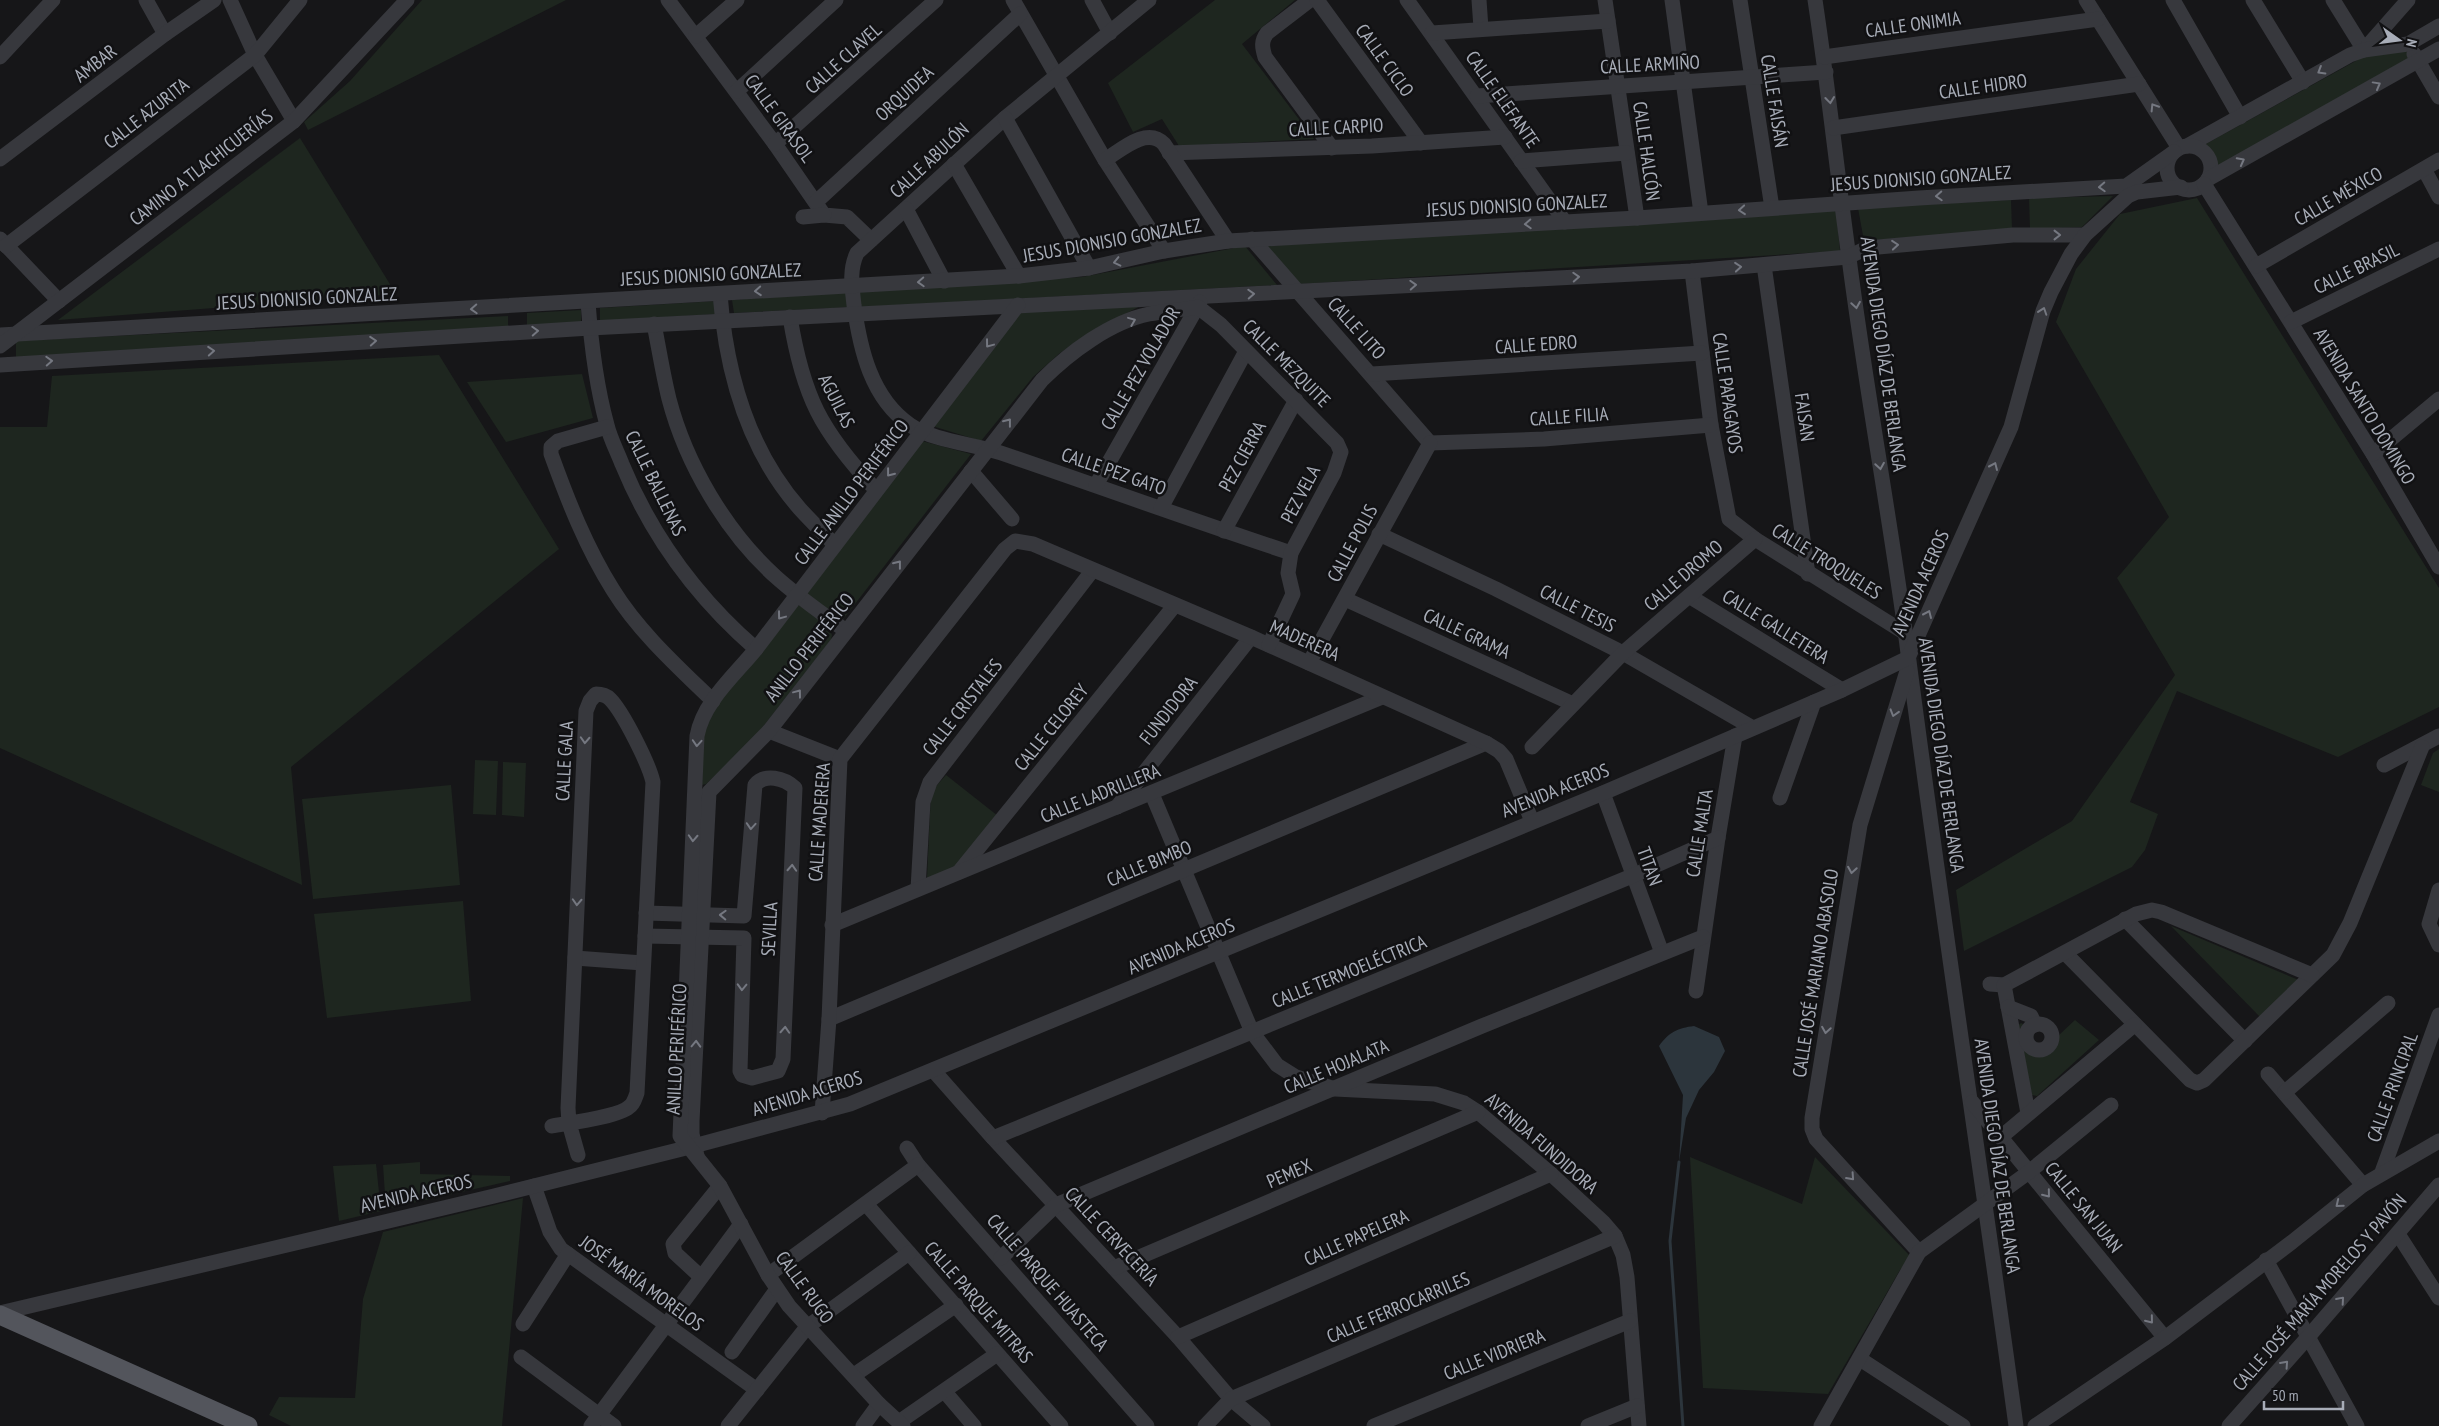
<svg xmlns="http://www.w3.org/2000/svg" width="2439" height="1426" viewBox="0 0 2439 1426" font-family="'PT Sans Narrow',sans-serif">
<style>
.green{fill:#1e261f}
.water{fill:#2c353c}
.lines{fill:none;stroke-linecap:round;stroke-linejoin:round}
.stream{stroke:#2c353c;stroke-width:3}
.minor{stroke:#37383d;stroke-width:15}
.major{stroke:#53555c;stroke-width:19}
.oneway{stroke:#757881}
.labels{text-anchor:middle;stroke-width:5;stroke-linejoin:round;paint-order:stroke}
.street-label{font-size:19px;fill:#a8adb8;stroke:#111113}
</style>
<rect width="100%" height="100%" fill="#161618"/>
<g class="green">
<polygon points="422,0 566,0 308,130 304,122 350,81"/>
<polygon points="1215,0 1295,0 1242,44 1314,139 1179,146 1162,119 1133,132 1108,83"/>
<polygon points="2408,51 2411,58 2219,167 2204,145 2372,52"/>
<polygon points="300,138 396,294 58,320"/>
<polygon points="2113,196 2082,227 2030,229 2029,198"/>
<polygon points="2197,198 2439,588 2439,707 2338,757 2177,691 2130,802 2158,814 2145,850 2132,867 1964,951 1956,890 2072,821 2175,675 2117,578 2169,517 2056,322 2076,269 2120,214"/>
<polygon points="2011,200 2012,229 1864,241 1858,208"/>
<polygon points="1836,209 1840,251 1299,284 1267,246"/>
<polygon points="1245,246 1277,285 860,307 859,290 1082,277"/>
<polygon points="851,292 853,307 734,313 732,300"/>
<polygon points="716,301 717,314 600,321 600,308"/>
<polygon points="1142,305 1088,334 1060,353 1033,377 981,441 929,425 1015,312"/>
<polygon points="581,310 581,323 527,325 527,313"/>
<polygon points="508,316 508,328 16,359 16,341"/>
<polygon points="439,355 559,549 291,767 302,885 0,748 0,427 47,427 52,376"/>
<polygon points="582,374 593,418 506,442 467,382"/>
<polygon points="918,440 971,454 841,622 802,592"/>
<path d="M795,604c12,4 33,19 37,31l-1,5 -80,102 -45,42 -4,1 2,-67z"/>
<polygon points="2439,749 2439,792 2421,785 2433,753"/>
<polygon points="475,760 498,761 496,815 473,814"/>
<polygon points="503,762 526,763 524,817 502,815"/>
<polygon points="946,775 998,816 958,867 927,878 931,792"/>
<polygon points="451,785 460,885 313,899 302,799"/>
<polygon points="463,901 471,1001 327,1018 314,914"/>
<polygon points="2171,926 2301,981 2260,1017"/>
<path d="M2075,1020l24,20 -62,56 -5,-1 -16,-68 5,-4 8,4 -4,9v8c10,11 17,12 28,3l3,-13 3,1z"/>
<polygon points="1690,1157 1802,1204 1815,1157 1911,1257 1900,1270 1828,1394 1703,1388"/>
<polygon points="420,1162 420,1174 510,1176 510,1181 386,1209 383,1165"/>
<polygon points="376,1164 381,1211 339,1221 333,1166"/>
<polygon points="523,1198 502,1426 291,1426 269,1415 279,1397 355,1398 363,1299 383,1232"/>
</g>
<path class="water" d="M1694,1026l25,11 6,14 -11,21 -15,18 -13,28 -7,44 4,-67 -24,-49c10,-14 19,-18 35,-20z"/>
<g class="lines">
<polyline class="stream" points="1679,1162 1670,1241 1683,1426"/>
<g class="minor">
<polyline points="146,0 165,34"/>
<polyline points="230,0 255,55 294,121"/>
<polyline points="668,0 775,144 824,215 847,217 871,240"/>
<polyline points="1013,0 1105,160 1164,251"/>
<polyline points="1092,0 1110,33"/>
<path d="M1149,0l-144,118 -148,135c-8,17 -5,34 -3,52 6,44 17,93 56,120 23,16 64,19 91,28 97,33 193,68 290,100"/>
<path d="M1310,0l-43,33c-6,8 -5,14 -2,24l67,91"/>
<polyline points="1317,0 1421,143"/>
<polyline points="1407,0 1565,222"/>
<polyline points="1479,0 1481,28"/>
<polyline points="1605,0 1637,218"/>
<polyline points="1672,0 1701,213"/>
<polyline points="1740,0 1772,208"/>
<path d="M1815,0c13,86 22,172 34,258 16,125 39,248 56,372 34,266 75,531 111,796"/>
<polyline points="2086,0 2179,148"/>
<polyline points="2173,0 2240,117"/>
<polyline points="2253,0 2303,82"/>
<polyline points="2333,0 2364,50"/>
<polyline points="1432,33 1608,21"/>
<polyline points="696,36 737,0"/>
<polyline points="2364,50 2408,0"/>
<polyline points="2414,54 2439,97"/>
<polyline points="0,57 53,0"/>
<polyline points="1824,57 2098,19"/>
<polyline points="737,91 836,0"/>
<polyline points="1477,96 1826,72"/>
<polyline points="1005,118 1089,268"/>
<polyline points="1833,128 2139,84"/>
<polyline points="775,144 936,0"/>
<polyline points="2187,146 2350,55 2364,50 2408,44 2439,26"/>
<circle cx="2189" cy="168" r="22"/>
<polyline points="1169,153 1372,146 1505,137"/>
<polyline points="0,159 165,34 214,0"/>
<path d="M1105,160c16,-10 42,-34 59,-16l64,97"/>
<polyline points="1521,161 1627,153"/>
<polyline points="954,164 1019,276"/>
<polyline points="2424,169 2439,197"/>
<polyline points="2208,179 2439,49"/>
<polyline points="2204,184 2373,454 2439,567"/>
<polyline points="816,202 1020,14"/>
<polyline points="906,209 944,281"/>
<polyline points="803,217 824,215"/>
<polyline points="0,239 59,301"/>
<polyline points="1252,239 1430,443"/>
<polyline points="6,246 255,55 300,0"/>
<polyline points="1764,265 1808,574"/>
<polyline points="2256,266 2439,160"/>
<polyline points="1692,271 1711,425 1729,519 1755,539 1905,633"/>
<path d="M720,294c6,77 27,155 80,215 11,12 23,24 35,36"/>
<path d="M588,302c3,41 8,83 19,123 3,13 10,26 15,39 30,73 74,133 134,185"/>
<path d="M790,317c13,80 31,114 86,173"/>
<polyline points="2291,322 2439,249"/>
<path d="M654,324c5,25 9,51 15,75 17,65 57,133 107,178 22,20 46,36 70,54"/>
<polyline points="0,335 1019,276 1089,268 1164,251 1228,241 1637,218 1919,198 2126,186 2174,152"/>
<polyline points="0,346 294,121 407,0"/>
<polyline points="0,365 590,328 1692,271 1848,257 1867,248 2013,235 2085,235"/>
<polyline points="1372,374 1702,353"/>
<path d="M607,427l-49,14 -7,6v7c17,47 35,93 62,136 26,42 65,77 100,111"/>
<polyline points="1430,443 1544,439 1711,425"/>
<polyline points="2373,454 2439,399"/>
<polyline points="971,471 1012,519"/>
<polyline points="1096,485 1200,302"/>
<polyline points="1161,508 1246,351"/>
<polyline points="1224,531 1296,400"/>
<polyline points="1379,534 1496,589 1623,653 1753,728"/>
<polyline points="1689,596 1842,690"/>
<polyline points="1345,599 1573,704"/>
<polyline points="1309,663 1430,443"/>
<polyline points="1907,671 1860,825 1812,1118 1812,1129 1816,1139 1919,1252"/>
<polyline points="769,731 840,759"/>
<polyline points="1532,747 1623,653 1755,539"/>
<polyline points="2384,765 2439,736"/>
<polyline points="1603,793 1662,953"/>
<polyline points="1152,794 1252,1032 1277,1065 1296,1077 1335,1089 1435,1094 1464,1103 1478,1112 1551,1174 1603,1222 1615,1236 1623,1255 1627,1277 1639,1426"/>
<polyline points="1780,798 1814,702"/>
<polyline points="1117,807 1251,637"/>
<polyline points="959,872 1175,605"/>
<polyline points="918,889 923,802 930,782 1092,571"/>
<polyline points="2439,890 2429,924 2439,945"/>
<polyline points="2125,919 2245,1041"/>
<polyline points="832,925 1382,697"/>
<path d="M645,936l99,2 -4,133 2,4 10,3 26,-7 5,-12 12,-271c-11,-10 -30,-15 -40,-3l-11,131 -98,-3"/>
<polyline points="2065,953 2190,1080 2197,1083 2204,1080 2333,955 2350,923 2422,747"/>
<polyline points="575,958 643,963"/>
<polyline points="1990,984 2004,985 2136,914 2152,910 2161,912 2312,975"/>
<polyline points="2004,985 2028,1113"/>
<polyline points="1696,991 1718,838 1735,736"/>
<polyline points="2008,1007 2031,1016 2035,1025"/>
<polyline points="829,1019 1486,743"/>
<circle cx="2039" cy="1037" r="13"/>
<polyline points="933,1070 993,1138 1178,1337 1231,1399 1263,1426"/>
<polyline points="2268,1074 2363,1185"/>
<polyline points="2285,1092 2388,1003"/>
<polyline points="1972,1102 2165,1338"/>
<polyline points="822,1113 829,1019 840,759 1005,549 1015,541 1033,544 1251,637 1486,743 1499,751 1506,759 1532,821"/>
<path d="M552,1126c16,-3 66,-9 77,-19 5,-3 6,-9 8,-14l16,-311c-4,-18 -30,-70 -43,-83 -4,-4 -8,-5 -14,-5l-6,7 -4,10 -18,397 1,15 9,32"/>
<polyline points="2001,1137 2134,1025"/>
<polyline points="993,1138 1632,876 1718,838"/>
<polyline points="907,1148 918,1165 1147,1426"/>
<path d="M697,1156l-5,-22v-13l17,-329 60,-61 273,-351c27,-27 68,-58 107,-66 16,-3 33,-4 49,-7l23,18 116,118 4,9 -7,21 -43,80 -3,20 5,21 -24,51"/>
<polyline points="2382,1172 2439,1015"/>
<polyline points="534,1186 550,1232 561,1249 757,1390"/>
<polyline points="866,1204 1061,1426"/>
<polyline points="2398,1234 2439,1298"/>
<polyline points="1001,1258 1056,1205 1482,1026 1703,937"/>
<polyline points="2266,1260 2357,1426"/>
<polyline points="1114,1268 1478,1112"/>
<polyline points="768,1275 918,1165"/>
<polyline points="701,1277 675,1253 673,1244 720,1186"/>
<polyline points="0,1313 494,1196 690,1147 850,1104 1603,793 1842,690 1908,658 2011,427 2043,311 2051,292 2071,254 2085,235 2128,196 2137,192 2181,187"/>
<polyline points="523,1324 568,1254"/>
<polyline points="1178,1337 1551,1174"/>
<polyline points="732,1352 777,1289"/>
<polyline points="521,1357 614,1426"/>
<polyline points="1860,1359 1963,1426"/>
<polyline points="854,1375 956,1305"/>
<polyline points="945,1392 974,1426"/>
<polyline points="899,1422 997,1354"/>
<polyline points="591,1426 741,1224"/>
<polyline points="728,1426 807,1327 909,1253"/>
<polyline points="863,1426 879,1404"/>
<path d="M903,1426l-24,-22 -90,-98 -21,-31 -48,-89 -40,-50 17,-400c6,-34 38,-61 59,-87l262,-344"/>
<polyline points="1205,1426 1231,1399 1615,1236"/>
<polyline points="1374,1426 1630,1321"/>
<polyline points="1588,1426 1637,1406"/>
<polyline points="1821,1426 1919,1252 2029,1172 2111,1105"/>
<polyline points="2035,1426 2165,1338 2292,1242 2363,1185 2439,1141"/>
<polyline points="2229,1426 2309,1336 2439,1185"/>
</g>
<polyline class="major" points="0,1315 248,1426"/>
</g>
<defs><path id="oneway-chevron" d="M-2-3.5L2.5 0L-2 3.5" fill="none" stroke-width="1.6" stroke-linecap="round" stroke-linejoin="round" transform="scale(1.25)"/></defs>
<g class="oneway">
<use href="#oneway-chevron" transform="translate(2321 71) rotate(149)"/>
<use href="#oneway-chevron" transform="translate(2377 85) rotate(-29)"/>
<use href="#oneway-chevron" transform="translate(1830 100) rotate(83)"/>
<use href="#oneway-chevron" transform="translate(2154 107) rotate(-122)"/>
<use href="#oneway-chevron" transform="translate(2241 161) rotate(-28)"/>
<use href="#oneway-chevron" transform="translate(2102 187) rotate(177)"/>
<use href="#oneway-chevron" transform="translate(1939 196) rotate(177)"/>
<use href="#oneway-chevron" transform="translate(1742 210) rotate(175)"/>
<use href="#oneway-chevron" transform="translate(1528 224) rotate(177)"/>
<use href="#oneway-chevron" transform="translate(2057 235)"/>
<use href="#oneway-chevron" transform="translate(1895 245) rotate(-5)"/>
<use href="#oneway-chevron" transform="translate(1117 262) rotate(167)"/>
<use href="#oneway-chevron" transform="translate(1738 267) rotate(-5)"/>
<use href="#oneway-chevron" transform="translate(1576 277) rotate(-3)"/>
<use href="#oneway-chevron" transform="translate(921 282) rotate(177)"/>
<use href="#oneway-chevron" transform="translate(1413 285) rotate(-3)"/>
<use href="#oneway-chevron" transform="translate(758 291) rotate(176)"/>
<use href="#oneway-chevron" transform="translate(1251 294) rotate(-3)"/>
<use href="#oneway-chevron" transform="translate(1856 305) rotate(81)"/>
<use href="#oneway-chevron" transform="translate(474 309) rotate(177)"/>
<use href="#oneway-chevron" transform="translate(2043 311) rotate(-71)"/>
<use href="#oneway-chevron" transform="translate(1132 321) rotate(-22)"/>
<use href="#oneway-chevron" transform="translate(535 331) rotate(-3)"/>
<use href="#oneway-chevron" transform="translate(373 341) rotate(-4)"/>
<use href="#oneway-chevron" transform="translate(989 344) rotate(127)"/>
<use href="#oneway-chevron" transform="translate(211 351) rotate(-4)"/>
<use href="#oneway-chevron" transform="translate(49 361) rotate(-3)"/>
<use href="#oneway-chevron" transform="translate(1008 422) rotate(-52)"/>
<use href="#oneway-chevron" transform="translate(1880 466) rotate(81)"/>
<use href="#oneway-chevron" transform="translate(1994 466) rotate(-66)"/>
<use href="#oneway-chevron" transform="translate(890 473) rotate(128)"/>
<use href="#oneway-chevron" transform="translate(898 564) rotate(-52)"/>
<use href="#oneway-chevron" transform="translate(1928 614) rotate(-66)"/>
<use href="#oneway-chevron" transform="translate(781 616) rotate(127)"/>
<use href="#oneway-chevron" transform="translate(798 693) rotate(-53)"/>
<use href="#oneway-chevron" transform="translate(1894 713) rotate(107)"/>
<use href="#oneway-chevron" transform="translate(585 740) rotate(93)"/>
<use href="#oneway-chevron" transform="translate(697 743) rotate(94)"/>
<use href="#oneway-chevron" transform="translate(751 826) rotate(94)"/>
<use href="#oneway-chevron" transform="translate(693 838) rotate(93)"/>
<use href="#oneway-chevron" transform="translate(792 868) rotate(-87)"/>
<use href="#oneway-chevron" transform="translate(1852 870) rotate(99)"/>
<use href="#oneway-chevron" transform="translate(577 902) rotate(93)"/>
<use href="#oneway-chevron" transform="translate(723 915) rotate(-178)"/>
<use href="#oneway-chevron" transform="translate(742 987) rotate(92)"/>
<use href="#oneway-chevron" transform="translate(785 1030) rotate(-87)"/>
<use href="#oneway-chevron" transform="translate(1826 1030) rotate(99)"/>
<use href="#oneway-chevron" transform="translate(696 1044) rotate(-88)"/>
<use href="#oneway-chevron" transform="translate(1851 1177) rotate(48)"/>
<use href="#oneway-chevron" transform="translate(2047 1194) rotate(51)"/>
<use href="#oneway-chevron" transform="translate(2339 1204) rotate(141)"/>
<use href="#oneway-chevron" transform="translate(2341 1300) rotate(-49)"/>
<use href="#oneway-chevron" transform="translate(2150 1320) rotate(51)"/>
<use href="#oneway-chevron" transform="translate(2285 1364) rotate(-48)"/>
</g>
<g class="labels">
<g class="street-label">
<text transform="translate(1913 24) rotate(-8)" y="7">CALLE ONIMIA</text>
<text transform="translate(843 58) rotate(-42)" y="7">CALLE CLAVEL</text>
<text transform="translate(1385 60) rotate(54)" y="7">CALLE CICLO</text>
<text transform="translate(95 63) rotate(-38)" y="7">AMBAR</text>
<text transform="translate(1650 64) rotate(-3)" y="7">CALLE ARMIÑO</text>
<text transform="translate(1983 86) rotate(-8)" y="7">CALLE HIDRO</text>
<text transform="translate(904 93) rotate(-43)" y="7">ORQUIDEA</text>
<text transform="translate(1503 99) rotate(55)" y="7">CALLE ELEFANTE</text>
<text transform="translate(1775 101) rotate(81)" y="7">CALLE FAISÁN</text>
<text transform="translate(146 113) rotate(-38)" y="7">CALLE AZURITA</text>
<text transform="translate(780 118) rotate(54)" y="7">CALLE GIRASOL</text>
<text transform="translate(1336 127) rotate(-3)" y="7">CALLE CARPIO</text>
<text transform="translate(1647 151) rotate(82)" y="7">CALLE HALCÓN</text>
<text transform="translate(929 160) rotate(-43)" y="7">CALLE ABULÓN</text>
<text transform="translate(201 167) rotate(-38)" y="7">CAMINO A TLACHICUERÍAS</text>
<text transform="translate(1921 178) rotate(-4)" y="7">JESUS DIONISIO GONZALEZ</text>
<text transform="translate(2338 196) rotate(-30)" y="7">CALLE MÉXICO</text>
<text transform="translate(1517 205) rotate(-3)" y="7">JESUS DIONISIO GONZALEZ</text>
<text transform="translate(1112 240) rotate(-10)" y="7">JESUS DIONISIO GONZALEZ</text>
<text transform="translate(2356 268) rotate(-26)" y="7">CALLE BRASIL</text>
<text transform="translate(711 274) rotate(-3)" y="7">JESUS DIONISIO GONZALEZ</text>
<text transform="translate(307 298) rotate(-3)" y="7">JESUS DIONISIO GONZALEZ</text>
<text transform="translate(1357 328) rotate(48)" y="7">CALLE LITO</text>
<text transform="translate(1536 344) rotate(-4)" y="7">CALLE EDRO</text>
<text transform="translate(1884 354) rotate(82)" y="7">AVENIDA DIEGO DÍAZ DE BERLANGA</text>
<text transform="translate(1287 363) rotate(45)" y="7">CALLE MEZQUITE</text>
<text transform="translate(1140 368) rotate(-60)" y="7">CALLE PEZ VOLADOR</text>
<text transform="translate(1728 393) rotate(82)" y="7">CALLE PAPAGAYOS</text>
<text transform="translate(837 401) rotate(63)" y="7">AGUILAS</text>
<text transform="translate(2365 406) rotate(59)" y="7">AVENIDA SANTO DOMINGO</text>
<text transform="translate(1569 416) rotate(-4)" y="7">CALLE FILIA</text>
<text transform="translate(1805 417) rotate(82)" y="7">FAISAN</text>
<text transform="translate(1242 456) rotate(-61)" y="7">PEZ CIERRA</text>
<text transform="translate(1114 471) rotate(19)" y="7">CALLE PEZ GATO</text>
<text transform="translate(656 483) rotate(64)" y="7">CALLE BALLENAS</text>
<text transform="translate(851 492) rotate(-53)" y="7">CALLE ANILLO PERIFÉRICO</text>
<text transform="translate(1300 494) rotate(-62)" y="7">PEZ VELA</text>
<text transform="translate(1352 543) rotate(-62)" y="7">CALLE POLIS</text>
<text transform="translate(1827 561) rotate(32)" y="7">CALLE TROQUELES</text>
<text transform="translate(1683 575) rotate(-41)" y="7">CALLE DROMO</text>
<text transform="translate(1920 583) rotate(-66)" y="7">AVENIDA ACEROS</text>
<text transform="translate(1578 608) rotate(27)" y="7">CALLE TESIS</text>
<text transform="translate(1776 626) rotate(32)" y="7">CALLE GALLETERA</text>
<text transform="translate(1467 633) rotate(25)" y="7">CALLE GRAMA</text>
<text transform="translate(1305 640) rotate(24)" y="7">MADERERA</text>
<text transform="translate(809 647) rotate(-52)" y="7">ANILLO PERIFÉRICO</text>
<text transform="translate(962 707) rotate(-52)" y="7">CALLE CRISTALES</text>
<text transform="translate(1168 710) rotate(-52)" y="7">FUNDIDORA</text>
<text transform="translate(1051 727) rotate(-51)" y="7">CALLE CELOREY</text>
<text transform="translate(1942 755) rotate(82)" y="7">AVENIDA DIEGO DÍAZ DE BERLANGA</text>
<text transform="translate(564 761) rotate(-87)" y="7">CALLE GALA</text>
<text transform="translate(1555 790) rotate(-22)" y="7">AVENIDA ACEROS</text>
<text transform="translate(1100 793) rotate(-22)" y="7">CALLE LADRILLERA</text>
<text transform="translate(819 822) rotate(-86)" y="7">CALLE MADERERA</text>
<text transform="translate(1699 833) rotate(-81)" y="7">CALLE MALTA</text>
<text transform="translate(1149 863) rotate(-23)" y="7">CALLE BIMBO</text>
<text transform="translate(1650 866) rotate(70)" y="7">TITAN</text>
<text transform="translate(769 929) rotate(-87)" y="7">SEVILLA</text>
<text transform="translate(1181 946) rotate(-23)" y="7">AVENIDA ACEROS</text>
<text transform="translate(1349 971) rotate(-22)" y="7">CALLE TERMOELÉCTRICA</text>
<text transform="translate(1815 973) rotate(-81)" y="7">CALLE JOSÉ MARIANO ABASOLO</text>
<text transform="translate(676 1049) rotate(-87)" y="7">ANILLO PERIFÉRICO</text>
<text transform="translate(1336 1066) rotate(-23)" y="7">CALLE HOJALATA</text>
<text transform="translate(2392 1087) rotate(-70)" y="7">CALLE PRINCIPAL</text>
<text transform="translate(807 1093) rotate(-17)" y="7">AVENIDA ACEROS</text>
<text transform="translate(1542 1143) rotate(41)" y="7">AVENIDA FUNDIDORA</text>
<text transform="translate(1998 1156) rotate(82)" y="7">AVENIDA DIEGO DÍAZ DE BERLANGA</text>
<text transform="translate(1289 1173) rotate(-23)" y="7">PEMEX</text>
<text transform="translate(416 1193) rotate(-13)" y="7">AVENIDA ACEROS</text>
<text transform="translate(2084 1207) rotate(51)" y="7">CALLE SAN JUAN</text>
<text transform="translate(1112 1236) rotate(47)" y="7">CALLE CERVECERÍA</text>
<text transform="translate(1356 1237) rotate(-24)" y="7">CALLE PAPELERA</text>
<text transform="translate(1048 1282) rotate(49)" y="7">CALLE PARQUE HUASTECA</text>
<text transform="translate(642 1283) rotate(36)" y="7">JOSÉ MARÍA MORELOS</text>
<text transform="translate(805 1287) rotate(54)" y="7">CALLE RUGO</text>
<text transform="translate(2319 1292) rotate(-49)" y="7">CALLE JOSÉ MARÍA MORELOS Y PAVÓN</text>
<text transform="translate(979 1302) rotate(49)" y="7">CALLE PARQUE MITRAS</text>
<text transform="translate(1398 1307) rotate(-23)" y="7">CALLE FERROCARRILES</text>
<text transform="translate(1494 1354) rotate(-22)" y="7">CALLE VIDRIERA</text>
</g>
</g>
<g transform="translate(2399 40) rotate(104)" stroke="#111113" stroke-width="4" paint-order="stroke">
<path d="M0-4L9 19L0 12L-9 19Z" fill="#a8adb8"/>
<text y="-8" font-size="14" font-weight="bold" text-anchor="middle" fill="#a8adb8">N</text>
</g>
<path d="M2264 1401v8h79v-8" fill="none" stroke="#a8adb8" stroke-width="2.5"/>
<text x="2272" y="1401" font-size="15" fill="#a8adb8" stroke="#111113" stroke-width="4" paint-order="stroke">50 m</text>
</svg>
